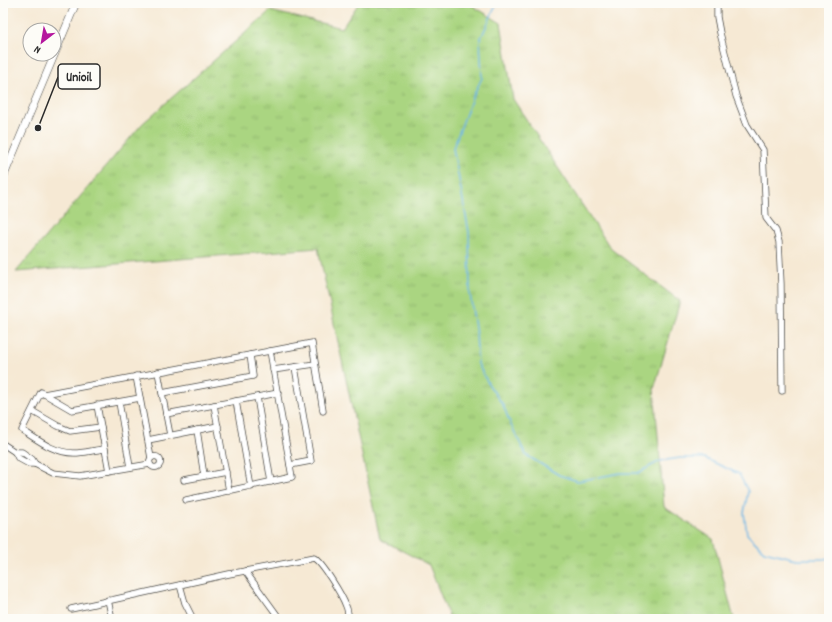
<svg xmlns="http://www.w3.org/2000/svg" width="832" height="622" viewBox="0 0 832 622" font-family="Dekko,sans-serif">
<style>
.grass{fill:url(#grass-tufts);stroke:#6a8056}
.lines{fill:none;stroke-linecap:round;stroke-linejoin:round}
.stream{stroke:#6fb8e7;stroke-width:1.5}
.minor-casing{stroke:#494844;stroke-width:7}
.major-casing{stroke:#494844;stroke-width:8}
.minor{stroke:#fff;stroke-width:5.5}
.major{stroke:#fff;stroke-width:7}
.leader{fill:none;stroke:#2b2b2b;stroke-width:1.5}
.callout-dot{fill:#2b2b2b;stroke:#fdfcf7;stroke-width:1.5}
.callout{fill:#fdfcf7;stroke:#2b2b2b;stroke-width:1.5}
.callout-label{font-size:13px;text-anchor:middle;font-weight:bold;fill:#2b2b2b}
</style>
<defs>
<pattern id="grass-tufts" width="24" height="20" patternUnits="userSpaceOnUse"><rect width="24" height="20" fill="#aad581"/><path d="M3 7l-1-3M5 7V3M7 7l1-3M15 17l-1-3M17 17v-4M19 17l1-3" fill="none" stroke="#92b770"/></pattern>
</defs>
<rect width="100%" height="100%" fill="#fdfcf7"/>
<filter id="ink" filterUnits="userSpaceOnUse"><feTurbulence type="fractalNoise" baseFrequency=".025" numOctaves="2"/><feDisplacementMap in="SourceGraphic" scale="8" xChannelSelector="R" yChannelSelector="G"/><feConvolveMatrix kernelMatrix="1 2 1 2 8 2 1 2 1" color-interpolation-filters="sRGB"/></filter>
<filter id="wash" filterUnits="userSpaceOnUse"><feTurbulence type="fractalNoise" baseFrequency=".012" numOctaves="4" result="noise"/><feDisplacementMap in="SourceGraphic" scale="16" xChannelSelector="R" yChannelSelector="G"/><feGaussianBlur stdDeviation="0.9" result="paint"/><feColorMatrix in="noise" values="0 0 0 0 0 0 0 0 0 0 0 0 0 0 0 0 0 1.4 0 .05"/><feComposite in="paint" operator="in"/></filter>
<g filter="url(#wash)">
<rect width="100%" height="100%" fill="#f6e9d4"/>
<polygon class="grass" points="359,3 468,3 501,23 513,99 611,249 680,301 654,389 664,507 713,539 734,619 450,619 429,565 380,539 318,248 16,272 142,124 270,11 342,28"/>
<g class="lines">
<polyline class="stream" points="497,3 480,40 482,78 472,98 453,148 469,232 470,294 476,334 478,364 489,385 503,405 511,425 526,455 559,475 578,481 620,473 638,473 660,461 680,458 704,458 739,474 748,491 744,513 747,534 764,551 797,559 823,559 829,558"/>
</g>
</g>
<g filter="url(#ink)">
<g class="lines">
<defs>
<g id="minor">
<polyline points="717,3 717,17 720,33 736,96 747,125 763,150 766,218 776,231 779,242 781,284 782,391"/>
<polyline points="273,370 315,364"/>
<polyline points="158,372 170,435"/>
<polyline points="136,376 151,458"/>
<polyline points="162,393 253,376 250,355"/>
<polyline points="44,394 312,343 323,411"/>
<polyline points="257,397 271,482"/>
<polyline points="236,401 251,487"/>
<polyline points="119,402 130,467"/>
<polyline points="97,405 109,471"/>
<polyline points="214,405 229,491"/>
<polyline points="32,411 58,426 70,431 101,427"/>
<polyline points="166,414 278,393"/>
<polyline points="197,430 204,476"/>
<polyline points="148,440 218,426"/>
<polyline points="3,444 15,452 22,452 32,459 35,464"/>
<path d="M105,449c-11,1 -21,4 -31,4 -20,0 -36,-13 -52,-23l19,-38 31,18 68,-12"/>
<polyline points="15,452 18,458 29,464 35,464 53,473 80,476 150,464"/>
<circle cx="155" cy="462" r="5.5"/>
<polyline points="290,465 311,461 295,367"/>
<polyline points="184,480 226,472"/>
<polyline points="186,500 292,477 270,351"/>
<polyline points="245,571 280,619"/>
<polyline points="180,585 185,603 193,619"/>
<polyline points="108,600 112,619"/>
<path d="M71,609l158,-35 85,-16c9,6 28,37 32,48 2,4 2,9 3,13"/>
</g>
<polyline id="major" points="3,178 76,3"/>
</defs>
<use href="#minor" class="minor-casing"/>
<use href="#major" class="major-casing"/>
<use href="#minor" class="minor"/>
<use href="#major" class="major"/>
</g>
</g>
<path class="leader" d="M38 128L58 77"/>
<circle class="callout-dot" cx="38" cy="128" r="4"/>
<rect class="callout" x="58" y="64" width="42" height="25" rx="4"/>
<g class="callout-label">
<text x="79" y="81">Unioil</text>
</g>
<rect width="832" height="622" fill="none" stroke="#fdfcf7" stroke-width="16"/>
<g transform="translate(42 42) rotate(211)"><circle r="19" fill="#fdfcf7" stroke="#a9a8a5"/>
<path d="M0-3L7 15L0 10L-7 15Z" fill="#b5179e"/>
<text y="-6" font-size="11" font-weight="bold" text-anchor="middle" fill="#2b2b2b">N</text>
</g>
</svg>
